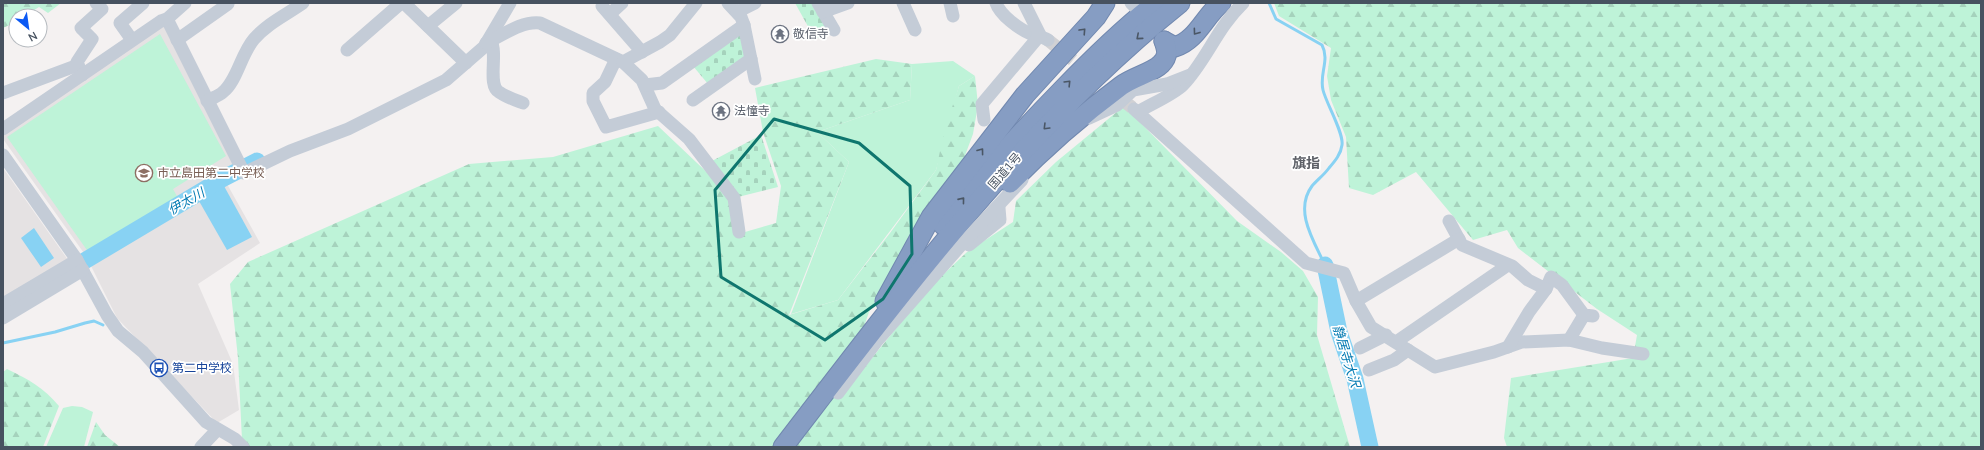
<svg xmlns="http://www.w3.org/2000/svg" width="1984" height="450" viewBox="0 0 1984 450" font-family="'Nunito Sans','Noto Sans JP',sans-serif">
<style>
.education{fill:#e5e2e3}
.grass{fill:#bef3d8}
.forest{fill:url(#forest-firs)}
.cemetery{fill:url(#cemetery-stones)}
.water{fill:#88d2f3}
.lines{fill:none;stroke-linecap:round;stroke-linejoin:round}
.stream{stroke:#88d2f3;stroke-width:3}
.river{stroke:#88d2f3;stroke-width:17}
.minor-tunnel{stroke:#d1d1d4;stroke-width:13;stroke-dasharray:13 6;stroke-linecap:butt}
.highway-casing{stroke:#7188af;stroke-width:21}
.minor{stroke:#c4ccd7;stroke-width:13}
.highway{stroke:#869dc3;stroke-width:19}
.oneway{stroke:#4a5665}
.marked{fill:none;stroke:#0f766e;stroke-width:3;stroke-linejoin:round}
.labels{text-anchor:middle;stroke-width:3.5;stroke-linejoin:round;paint-order:stroke}
.worship-label{font-size:12px;fill:#5b616d;stroke:#fff;text-anchor:start}
.street-label{font-size:12px;fill:#475260;stroke:#fff}
.education-label{font-size:12px;fill:#785e54;stroke:#fff;text-anchor:start}
.transit-label{font-size:12px;fill:#164399;stroke:#fff;text-anchor:start}
.water-label{font-size:13px;font-style:italic;fill:#027ab2;stroke:#fff}
.quarter-label{font-size:14px;font-weight:bold;fill:#5d6067;stroke:#fff}
</style>
<defs>
<pattern id="forest-firs" width="22" height="20" patternUnits="userSpaceOnUse"><rect width="22" height="20" fill="#bef3d8"/><path d="M5 1l3.5 6h-7zM16 11l3.5 6h-7z" fill="#a5d2bc"/></pattern>
<pattern id="cemetery-stones" width="16" height="16" patternUnits="userSpaceOnUse"><rect width="16" height="16" fill="#bef3d8"/><path d="M2 7V4a2 2 0 0 1 4 0v3zM10 15v-3a2 2 0 0 1 4 0v3z" fill="#a5d2bc"/></pattern>
</defs>
<rect width="100%" height="100%" fill="#f4f1f1"/>
<g class="education">
<polygon points="164,24 235,166 222,175 260,243 198,284 233,364 239,410 217,423 117,318 86,256 3,139 3,134"/>
<polygon points="3,168 68,260 3,301"/>
</g>
<g class="grass">
<polygon points="160,34 226,156 173,189 178,198 89,253 7,137"/>
<polygon points="953,61 975,76 959,86 936,170 838,300 791,314 849,162 817,132 910,100 912,64"/>
<polygon points="72,406 82,407 93,412 84,447 46,447 63,408"/>
</g>
<g class="forest">
<polygon points="3,3 61,3 48,13 39,7 25,16 16,16 16,22 3,28"/>
<polygon points="1274,3 1981,3 1981,447 1507,447 1504,438 1511,378 1633,358 1637,335 1597,309 1518,248 1507,230 1473,240 1416,172 1373,195 1349,188 1346,137 1331,100 1327,76 1331,48 1279,16"/>
<polygon points="876,59 912,64 910,100 817,132 849,162 789,315 838,300 890,233 936,170 944,132 959,86 975,76 978,105 973,134 960,169 920,225 869,312 840,397 930,287 967,252 1013,222 1016,201 1056,162 1124,106 1237,221 1281,252 1303,271 1318,297 1317,335 1350,447 250,447 242,440 238,358 230,284 248,262 469,164 553,157 658,126 734,198 738,234 776,223 781,186 763,132 755,88"/>
<path d="M7,369c21,10 37,19 52,37l-16,41h-40v-75z"/>
<polygon points="96,422 105,435 120,447 87,447"/>
</g>
<g class="cemetery">
<polygon points="795,3 815,3 829,32 815,39"/>
<polygon points="741,33 746,58 708,84 693,66"/>
<polygon points="761,135 778,187 734,198 712,161"/>
</g>
<g class="water">
<polygon points="224,186 252,237 227,250 199,201"/>
<polygon points="34,228 54,258 41,267 21,238"/>
</g>
<g class="lines">
<g class="stream">
<path d="M1269,3l7,16 46,26c8,15 -3,29 1,45 3,13 21,43 19,55 -1,9 -7,16 -13,23 -5,7 -12,12 -17,18 -18,24 1,54 12,77"/>
<polyline points="3,343 55,332 85,323 94,321 103,325"/>
</g>
<g class="river">
<polyline points="1325,265 1339,332 1355,379 1370,447"/>
<polyline points="66,272 222,179 257,161"/>
</g>
<polyline class="minor-tunnel" points="1048,40 1134,109"/>
<defs>
<g id="highway">
<path d="M1164,41l11,6c22,-7 29,-30 46,-44"/>
<path d="M1010,183c35,-36 72,-68 111,-97 12,-9 31,-13 40,-22 8,-8 6,-14 3,-23"/>
<path d="M943,225c36,-48 77,-92 119,-135 29,-30 60,-61 94,-87"/>
<polyline points="885,301 931,217 1025,95 1096,17 1105,3"/>
<path d="M783,447c121,-157 241,-319 397,-444"/>
</g>
</defs>
<use href="#highway" class="highway-casing"/>
<g class="minor">
<polyline points="404,3 466,63"/>
<polyline points="728,3 741,17 744,25 755,79"/>
<polyline points="818,3 834,30"/>
<polyline points="903,3 915,30"/>
<polyline points="950,3 953,16"/>
<path d="M996,3c4,12 23,26 35,31 6,2 11,2 17,6"/>
<polyline points="1131,3 1136,8"/>
<polyline points="602,6 642,52"/>
<polyline points="737,12 755,3"/>
<polyline points="823,12 848,3"/>
<polyline points="610,14 622,3"/>
<polyline points="167,19 244,173 290,151 348,129 446,80 484,47 510,3"/>
<polyline points="428,26 456,3"/>
<polyline points="132,40 120,23 143,3"/>
<polyline points="177,40 228,4"/>
<path d="M491,41c7,14 -4,44 8,51 7,5 16,8 24,11"/>
<path d="M486,43c17,-8 35,-22 54,-20l83,39 37,-20 10,-7 26,-32"/>
<polyline points="347,50 401,3"/>
<polyline points="616,59 605,82 593,93 593,101 606,127 659,112"/>
<polyline points="623,62 642,80 655,109 689,139 734,198 739,232"/>
<polyline points="82,75 77,62 92,39 81,28 102,9 96,3"/>
<polyline points="645,85 662,83 744,25"/>
<polyline points="3,93 78,65"/>
<polyline points="693,100 751,59"/>
<path d="M207,101c5,-3 12,-5 16,-9 14,-11 18,-38 31,-53 14,-16 32,-24 49,-36"/>
<polyline points="1134,109 1306,263 1344,273 1356,301 1371,327 1435,367 1494,352 1522,342 1569,340 1602,348 1643,354"/>
<path d="M1138,112c13,-8 35,-17 45,-27 23,-24 34,-57 60,-82"/>
<polyline points="1089,118 1117,105 1133,90 1167,84 1190,75"/>
<polyline points="984,120 982,104 1040,35 1024,3"/>
<polyline points="3,129 161,21 167,19 185,3"/>
<polyline points="3,155 77,260 107,315 118,331 143,352 206,422 235,439 243,447"/>
<polyline points="1449,221 1462,245 1512,266 1528,280 1546,289 1551,277 1562,285 1584,315 1593,316"/>
<polyline points="969,245 1000,220 999,208"/>
<polyline points="1356,301 1459,239"/>
<polyline points="3,304 77,260"/>
<polyline points="3,318 83,270"/>
<polyline points="1569,340 1584,315"/>
<polyline points="1396,342 1508,265"/>
<polyline points="1508,347 1529,312 1546,289"/>
<polyline points="1360,348 1386,335"/>
<polyline points="1369,370 1394,360 1408,350"/>
<polyline points="838,393 876,342 962,244 1022,180"/>
<polyline points="201,447 217,430"/>
</g>
<use href="#highway" class="highway"/>
</g>
<defs><path id="oneway-chevron" d="M-2-3.5L2.5 0L-2 3.5" fill="none" stroke-width="1.6" stroke-linecap="round" stroke-linejoin="round"/></defs>
<g class="oneway">
<use href="#oneway-chevron" transform="translate(1083 31) rotate(-47)"/>
<use href="#oneway-chevron" transform="translate(1196 32) rotate(126)"/>
<use href="#oneway-chevron" transform="translate(1139 37) rotate(139)"/>
<use href="#oneway-chevron" transform="translate(1068 83) rotate(-46)"/>
<use href="#oneway-chevron" transform="translate(1046 127) rotate(135)"/>
<use href="#oneway-chevron" transform="translate(981 151) rotate(-53)"/>
<use href="#oneway-chevron" transform="translate(962 200) rotate(-51)"/>
</g>
<path class="marked" d="M774,119l85,24 51,43 2,68 -29,45 -58,41 -104,-63 -6,-87z"/>
<defs>
<symbol id="temple-ring" viewBox="-11 -11 22 22"><circle r="9.5" fill="#fff" stroke="#6b7280" stroke-width="1.5"/><path d="M0-6L5-2H3V0L6.5 2.5H4V6H1.5V3h-3V6H-4V2.5H-6.5L-3 0V-2H-5Z" fill="#6b7280"/></symbol>
<symbol id="school-ring" viewBox="-11 -11 22 22"><circle r="9.5" fill="#fff" stroke="#8d6e63" stroke-width="1.5"/><path d="M0-5L7-2L0 1L-7-2ZM-4 1L0 2.5L4 1V4Q0 6-4 4Z" fill="#8d6e63"/></symbol>
<symbol id="bus-ring" viewBox="-11 -11 22 22"><circle r="9.5" fill="#fff" stroke="#1a4fb4" stroke-width="1.5"/><path d="M-5-6H5V4H4V6H2V4H-2V6H-4V4H-5ZM-3.5-4V0h7V-4ZM-3.5 1.2v1.5H-2V1.2ZM2 1.2v1.5H3.5V1.2Z" fill="#1a4fb4"/></symbol>
</defs>
<g fill-rule="evenodd">
<use href="#temple-ring" x="770" y="24" width="20" height="20"/>
<use href="#temple-ring" x="711" y="101" width="20" height="20"/>
<use href="#school-ring" x="134" y="163" width="20" height="20"/>
<use href="#bus-ring" x="149" y="358" width="20" height="20"/>
</g>
<g class="labels">
<g class="worship-label">
<text x="793" y="38">敬信寺</text>
<text x="734" y="115">法憧寺</text>
</g>
<g class="street-label">
<text transform="translate(1005 171) rotate(-49)" y="4">国道1号</text>
</g>
<g class="education-label">
<text x="157" y="177">市立島田第二中学校</text>
</g>
<g class="transit-label">
<text x="172" y="372">第二中学校</text>
</g>
<g class="water-label">
<text transform="translate(186 201) rotate(-30)" y="5">伊太川</text>
<text transform="translate(1347 356) rotate(73)" y="5">静居寺大沢</text>
</g>
<g class="quarter-label">
<text x="1306" y="168">旗指</text>
</g>
</g>
<rect width="1984" height="450" fill="none" stroke="#475260" stroke-width="8"/>
<g transform="translate(28 28) rotate(151)"><circle r="19" fill="#ffffff" stroke="#b5babf"/>
<path d="M0-3L7 15L0 10L-7 15Z" fill="#0b59f4"/>
<text y="-6" font-size="11" font-weight="bold" text-anchor="middle" fill="#475260">N</text>
</g>
</svg>
